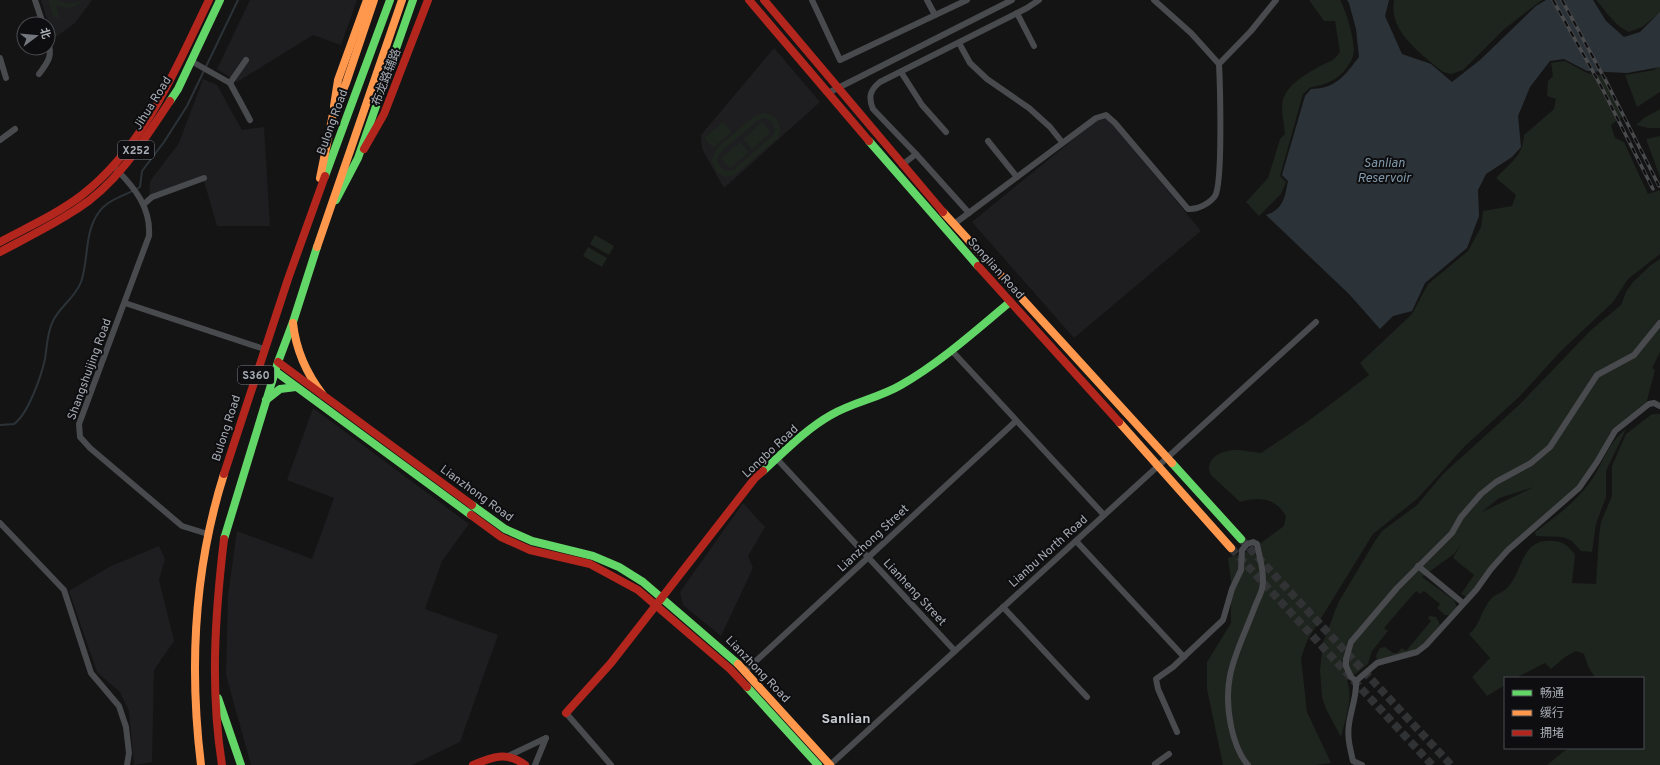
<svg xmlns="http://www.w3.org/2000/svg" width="1660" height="765" viewBox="0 0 1660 765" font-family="Overpass,'Noto Sans SC',sans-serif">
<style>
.built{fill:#1e1e20}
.green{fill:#1e241e;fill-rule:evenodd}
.water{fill:#2c3338}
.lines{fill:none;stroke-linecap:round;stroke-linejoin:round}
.stream{stroke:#2c3338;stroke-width:2}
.secondary-tunnel{stroke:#313234;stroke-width:8;stroke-dasharray:8 4;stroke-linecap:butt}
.street{stroke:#484a4d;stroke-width:6}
.fast{stroke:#63d668;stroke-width:8}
.slow{stroke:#ff974d;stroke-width:8}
.jam{stroke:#b3261e;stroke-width:8}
.rail-casing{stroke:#494a4c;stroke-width:3.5}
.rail{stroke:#0e0e10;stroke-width:2;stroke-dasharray:6;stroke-linecap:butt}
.labels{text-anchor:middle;stroke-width:4;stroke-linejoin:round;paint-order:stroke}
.shield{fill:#0e0e10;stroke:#787c83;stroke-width:1}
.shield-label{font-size:11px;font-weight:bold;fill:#a6abb4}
.street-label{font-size:12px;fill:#a6abb4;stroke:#0e0e10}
.water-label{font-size:13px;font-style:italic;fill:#819aab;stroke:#0e0e10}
.quarter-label{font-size:14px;font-weight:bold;fill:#c7cad0;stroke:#0e0e10}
</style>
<rect width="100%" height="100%" fill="#141414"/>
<g class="built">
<polygon points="41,0 92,0 75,23 53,39"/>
<polygon points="250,0 357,0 341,45 313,35 237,82 217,69"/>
<polygon points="774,48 820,102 724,188 702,149 701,135"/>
<polygon points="203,79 217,85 242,130 264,127 270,226 217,226 204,181 149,202 150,181 179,143"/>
<polygon points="1104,114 1201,231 1074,338 972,222"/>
<polygon points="313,408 469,524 442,561 425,609 498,635 460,742 412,765 251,765 226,675 228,596 237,531 312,559 334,498 287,480"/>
<polygon points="743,503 765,527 748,556 753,568 721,636 683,605 680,592"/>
<polygon points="159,546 165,559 159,580 174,641 154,670 152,762 134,765 129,711 120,692 97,672 69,591 109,567"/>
</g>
<g class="green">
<polygon points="48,0 57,0 67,4 85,0 71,8 56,5 59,17 54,18"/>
<path d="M1309,0h31c6,10 17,46 13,56 -7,19 -23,29 -42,31l-8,7 -23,82 6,6 -5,12 -22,22 -13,-14 22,-24 12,-39 5,-5c-1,-9 -3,-19 -3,-28 1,-20 23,-31 38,-40 10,-5 13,-4 20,-14l-5,-31h-11z"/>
<path d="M1394,0h148l-39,30 -40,40 -12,4 -8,-2c-21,-18 -55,-40 -49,-72z"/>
<path d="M1596,0h64v13l-18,14 -13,5c-14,-6 -23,-21 -33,-32z"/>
<path d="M1565,61l22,12 20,4 16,39 -12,9 4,13 9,4 24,52 12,-4v64l-32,25 -15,23 -52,49 -42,46 -54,49 -48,53 -44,35 -66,107 -6,17 6,54 24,51 -16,2h-92l-16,-76v-27l24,-39v-41l-3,-24 22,-7 34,-25 2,-10c-11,-18 -27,-20 -46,-14l-29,-27c-8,-15 10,-25 24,-25 8,0 17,2 26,3l46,-31 62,-47 -9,-12 52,-49 16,-30 40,-33 13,-24 2,-16 29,-5 4,-11 -20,-17c14,-15 27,-22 28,-43l30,-26 2,-10 -9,-3 1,-15 5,-5 -2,-13z"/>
<polygon points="1660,66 1660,92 1637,107 1625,75 1654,70"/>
<polygon points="1660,109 1660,128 1648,128 1636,125 1644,118"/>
<path d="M762,113c14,0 22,12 16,25l-43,37 -9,2 -9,-4 -6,-13 6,-12 37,-32zM763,118c9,1 14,8 10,17l-40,35 -7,1 -5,-3 -4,-8 2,-6 38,-33z"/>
<polygon points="723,122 732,132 713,148 704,138"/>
<polygon points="762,122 771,132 752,149 743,139"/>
<polygon points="1660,136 1660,177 1646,139"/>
<polygon points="740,142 749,152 730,169 721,158"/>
<polygon points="595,235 614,246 609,255 590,244"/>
<polygon points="588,247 607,258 602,267 583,256"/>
<path d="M1660,259v93l-8,16 3,2 -9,34 -36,29 -17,33 -20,26 -86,78 -20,27 -6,-3 13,-19 -21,-17 8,-14 -7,10 -32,23 32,23 3,7 -7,8h-5l-8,-7 3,-4 -16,-13 -4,3 -4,-3 -32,37 4,3 -16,20 -4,13 -21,17c7,17 -2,39 -6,56l-15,-28 -4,-12 -2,-27 3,-27 15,-40 37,-62 7,-10 35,-26 26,-31 76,-69 72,-75 30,-25 5,-13 7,-10 18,-17zM1534,487l-52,25 17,-14z"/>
<path d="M1652,414h8v351h-113l21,-17h75v-70h-48l-7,-12 -4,-12 -8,-3 -11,6 -14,12 -6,-6 -29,15h-11v7l-18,11 -15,-19 18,-19 -21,-24c11,-9 12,-23 21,-34 4,-6 12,-7 17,-12 17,-17 13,-50 46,-47 10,0 17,6 22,14l-3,28 24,1 3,-48 2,-14 11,-26v-30l14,-32z"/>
<path d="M1626,429l-20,42v26l-10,27 -4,28 -11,-1 -9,-10 -9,-4 -27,-1 -1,-4c19,-14 41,-30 55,-50 14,-19 16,-37 36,-53z"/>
<polygon points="1430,616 1436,617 1440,625 1419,649 1377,660 1376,656 1380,648 1385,647 1393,653 1397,653 1402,648 1406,651 1431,621 1428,618"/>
</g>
<path class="water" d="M1347,0h42l-4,16 17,38 29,10 21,18 28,-22 56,-54 10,-6h47l13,21 18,16 16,-5 20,-20v55l-33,6 -40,-2 -23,-12 -14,2 -20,26 -12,29 3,31 -9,10 -26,17 -8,16 1,26 -12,32 -42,35 -13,28 -19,5 -13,13 -31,-35 -83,-79c17,-5 19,-18 22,-34l-6,-6 23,-79 6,-7c25,0 34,-14 48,-32l-3,-28 -7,-26z"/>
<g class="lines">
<path class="stream" d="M0,425l14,-1c14,-10 27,-47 31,-65 2,-12 2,-27 8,-38 7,-15 22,-23 28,-39 8,-23 3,-50 18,-70 9,-13 28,-17 41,-25l2,-16 22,-29 23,-36 51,-106"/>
<g class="secondary-tunnel">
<polyline points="1241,539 1451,765"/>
<polyline points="1231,548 1432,765"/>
</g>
<g class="street">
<polyline points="35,0 43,24"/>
<polyline points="812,0 840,60 967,0"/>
<polyline points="927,0 935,15"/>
<polyline points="1017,13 1034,46"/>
<polyline points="959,43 970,63 987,79 1029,108 1050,127 1062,142"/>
<polyline points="0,58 6,78"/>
<polyline points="191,61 230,83 250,120"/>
<polyline points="1219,64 1251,31 1276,0"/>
<polyline points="901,72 922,105 946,132"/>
<path d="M39,74c9,-12 14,-18 9,-33"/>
<polyline points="230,83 246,60"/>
<polyline points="828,93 1012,0"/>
<polyline points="0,140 15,129"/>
<polyline points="988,141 1017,177"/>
<path d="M916,154l-43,-45c-5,-12 -3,-19 7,-27l147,-74 12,-8"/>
<polyline points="902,165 916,154 969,213"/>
<path d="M116,169c19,19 35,39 33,67l-70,188 1,13 10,11 92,78 26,8"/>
<polyline points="144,204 152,197 204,178"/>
<path d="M954,224l142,-106 10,-3 9,8 73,86c9,1 21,-5 27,-13 8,-13 5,-112 4,-132l-28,-31 -37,-33"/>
<polyline points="125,303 264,349"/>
<polyline points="952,351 1104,515"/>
<polyline points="777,459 955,651"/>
<polyline points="0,523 64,590 91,673 119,706 126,727 129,753 127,765"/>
<polyline points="1076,541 1184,657"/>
<polyline points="1418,566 1463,603"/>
<polyline points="1003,607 1087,697"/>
<polyline points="745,671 1016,421"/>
<polyline points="1356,681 1377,663 1417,652 1426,645 1476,590 1491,569 1508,550 1579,488 1597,462 1615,431 1649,404 1654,403 1660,406"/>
<polyline points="566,713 611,765"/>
<path d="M1177,732l-19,-43 -2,-10 17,-12 50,-47 9,-31 9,-19 1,-20 5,-6 6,-2 4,2c3,15 8,31 5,45 -2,7 -6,14 -8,20 -17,45 -33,67 -23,117 3,14 7,28 17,39"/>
<polyline points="508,756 546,738"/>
<polyline points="1155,764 1169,754"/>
<polyline points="535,765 546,738"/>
<polyline points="830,765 1316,322"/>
<path d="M1362,765l-9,-4c-3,-13 -6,-24 -4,-37 2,-15 8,-28 7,-43l-5,-4 -5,-11v-7l5,-17 46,-54 55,-55 9,-16 20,-23 15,-12 35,-19 19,-16 47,-72 37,-20 26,-32"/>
</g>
<g class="fast">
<polyline points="170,101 178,89 220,0"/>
<polyline points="869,141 978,266"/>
<polyline points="325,176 390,0"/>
<polyline points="336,200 358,158 413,0"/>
<polyline points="275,371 471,515"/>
<polyline points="266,400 280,389 296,387"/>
<polyline points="1172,463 1241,539"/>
<path d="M763,471c21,-19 43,-42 68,-56 22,-13 48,-17 70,-30 40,-23 74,-54 109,-83"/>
<polyline points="472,505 505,529 532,541 593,556 619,567 643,582 738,664"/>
<polyline points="224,539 278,362 293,322 317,247"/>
<polyline points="747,687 818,765"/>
<polyline points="218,698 241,765"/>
</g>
<g class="slow">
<polyline points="334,106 338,80 367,0"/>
<polyline points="320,178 333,114 346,83 374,0"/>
<polyline points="943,212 1172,463"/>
<polyline points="317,247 402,0"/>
<path d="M293,323c3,28 13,50 30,72"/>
<polyline points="1119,422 1231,548"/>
<polyline points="738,664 830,765"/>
<path d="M201,765c-12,-98 -7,-196 23,-291"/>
</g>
<g class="jam">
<polyline points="749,0 869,141"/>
<polyline points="764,0 943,212"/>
<polyline points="364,149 384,114 428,0"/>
<path d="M0,242c28,-15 57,-28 82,-47 63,-49 93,-125 127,-195"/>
<path d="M0,252c26,-14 53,-27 77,-43 40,-25 67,-69 93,-108"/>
<polyline points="978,266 1119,422"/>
<polyline points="278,362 472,505"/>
<polyline points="224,474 288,279 325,176"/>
<polyline points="471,515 501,537 530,550 590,564 638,590 730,669 747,687"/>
<polyline points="566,713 611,663 755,478 763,471"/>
<path d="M222,765c-12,-76 -7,-150 2,-226"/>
<path d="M473,765c19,-8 34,-14 52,0"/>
</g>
<defs>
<g id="rail">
<polyline points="1553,0 1601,86 1653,189"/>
<polyline points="1562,0 1607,83 1659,186"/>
</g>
</defs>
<use href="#rail" class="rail-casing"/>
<use href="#rail" class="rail"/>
</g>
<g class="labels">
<g class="shield">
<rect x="118" y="141" width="36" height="18" rx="3"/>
<rect x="238" y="366" width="36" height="18" rx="3"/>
</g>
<g class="shield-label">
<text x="136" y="154">X252</text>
<text x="256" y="379">S360</text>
</g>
<g class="street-label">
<text transform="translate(386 77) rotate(-69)" y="4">布龙路辅路</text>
<text transform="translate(152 103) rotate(-58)" y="4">Jihua Road</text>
<text transform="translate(332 122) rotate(-70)" y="4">Bulong Road</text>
<text transform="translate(996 268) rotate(48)" y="4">Songlian Road</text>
<text transform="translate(89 369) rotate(-70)" y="4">Shangshuijing Road</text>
<text transform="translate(226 428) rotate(-72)" y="4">Bulong Road</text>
<text transform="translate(770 451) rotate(-43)" y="4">Longbo Road</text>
<text transform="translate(477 493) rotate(36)" y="4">Lianzhong Road</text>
<text transform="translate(873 538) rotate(-43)" y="4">Lianzhong Street</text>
<text transform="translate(1048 551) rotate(-42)" y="4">Lianbu North Road</text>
<text transform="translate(915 592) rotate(47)" y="4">Lianheng Street</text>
<text transform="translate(758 669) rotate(46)" y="4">Lianzhong Road</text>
</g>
<g class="water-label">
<text x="1384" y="167">Sanlian<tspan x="1384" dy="15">Reservoir</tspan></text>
</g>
<g class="quarter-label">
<text x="846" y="723">Sanlian</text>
</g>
</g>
<rect x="1504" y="677" width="140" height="72" fill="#0e0e10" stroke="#4b4d52"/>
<rect x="1512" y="690" width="20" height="6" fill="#63d668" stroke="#4b4d52"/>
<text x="1540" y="697" font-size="12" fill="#a6abb4">畅通</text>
<rect x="1512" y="710" width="20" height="6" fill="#ff974d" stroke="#4b4d52"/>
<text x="1540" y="717" font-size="12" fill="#a6abb4">缓行</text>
<rect x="1512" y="730" width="20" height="6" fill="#b3261e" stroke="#4b4d52"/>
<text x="1540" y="737" font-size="12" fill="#a6abb4">拥堵</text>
<g transform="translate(36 36) rotate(74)"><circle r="19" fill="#0e0e10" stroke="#4b4d52"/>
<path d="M0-3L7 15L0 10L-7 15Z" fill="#73767c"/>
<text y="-6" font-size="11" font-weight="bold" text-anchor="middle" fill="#a6abb4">北</text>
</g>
</svg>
